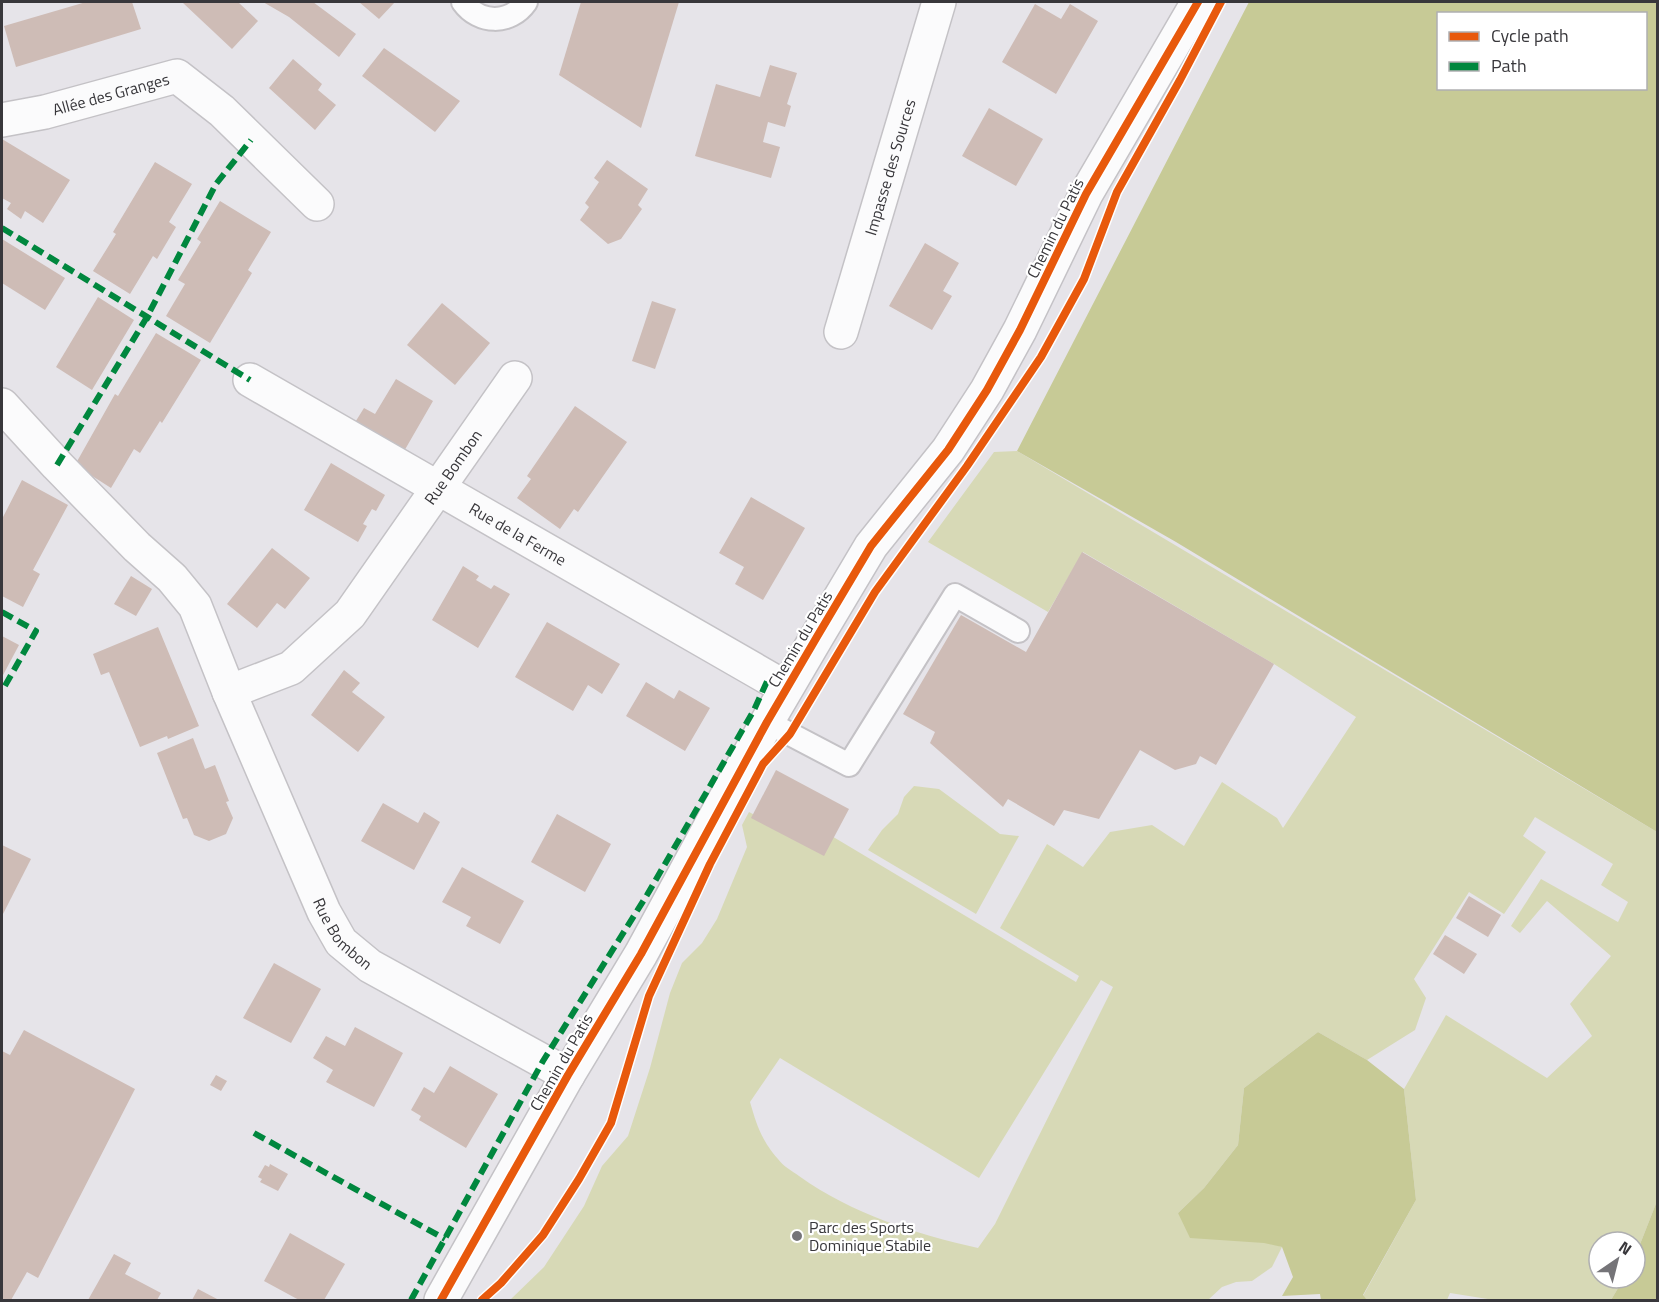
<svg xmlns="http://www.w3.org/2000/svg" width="1659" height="1302" viewBox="0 0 1659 1302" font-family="'Titillium Web',sans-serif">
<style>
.green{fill:#d7d9b6;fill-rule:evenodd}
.forest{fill:#c7ca96;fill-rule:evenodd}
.building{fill:#cebcb6}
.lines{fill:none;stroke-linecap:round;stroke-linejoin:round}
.service-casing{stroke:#c4c2c6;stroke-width:26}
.minor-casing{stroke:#c4c2c6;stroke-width:36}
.service{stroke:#fbfbfc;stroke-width:22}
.minor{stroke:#fbfbfc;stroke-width:33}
.quiet{stroke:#00873e;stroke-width:6;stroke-dasharray:12 6;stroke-linecap:butt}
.cycleway-casing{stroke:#fff;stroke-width:11}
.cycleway{stroke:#e8590c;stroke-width:8}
.poi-dot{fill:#757478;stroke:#fff;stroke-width:2}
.labels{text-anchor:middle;stroke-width:4.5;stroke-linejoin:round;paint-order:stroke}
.street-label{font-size:16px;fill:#38373b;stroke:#fff}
.poi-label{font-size:16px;fill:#38373b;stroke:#fff;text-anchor:start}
</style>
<rect width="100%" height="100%" fill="#e6e4e9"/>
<g class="green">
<path d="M1017,451l640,381v369l-22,56v-15h-36v36h25l-13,22h-117l-44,-7 -3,7h-80l-4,-4 53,-96 -12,-111 42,-74 101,63 45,-42 -22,-32 41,-48 -64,-55 -27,32 -9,-7 30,-47 77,43 10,-20 -27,-17 12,-21 -78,-47 -12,19 23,16 -42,62 -35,-22 -55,87 12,19 -11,32 -48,30 -49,-28 -74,56 -6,57 -34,43 -26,25 104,34 -10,20 -20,14 -16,1 -14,5 -14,13h-698l34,-33 40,-61 18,-40 26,-30 22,-68 20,-75 12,-30 20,-20 15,-24 30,-72 -5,-22 7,-13 73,39 8,-16 246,147 3,-6 -79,-48 47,-84 36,23 27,-35 42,-7 32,21 38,-64 55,36 6,10 73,-111 -82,-53 -191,-112 -35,60 -120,-70 66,-90zM1101,980l12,7 -118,237 -17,24c-62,-14 -126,-34 -179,-72 -7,-5 -16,-10 -21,-17 -17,-20 -21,-33 -28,-57l30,-44 199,120z"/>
<polygon points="914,786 939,789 1000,834 1019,836 976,914 868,850 882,830 898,814 904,797"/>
</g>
<g class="forest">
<path d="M1249,2h408v830l-481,-290 -159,-91zM1438,14h208v74h-208z"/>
<polygon points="1318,1032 1367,1060 1404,1089 1416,1200 1363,1295 1367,1300 1321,1300 1320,1294 1282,1296 1293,1277 1282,1247 1264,1243 1190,1238 1178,1213 1204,1188 1238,1145 1244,1088"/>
<polygon points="1657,1201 1657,1300 1611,1300 1624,1278 1635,1278 1635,1257"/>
</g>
<g class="building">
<polygon points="86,2 132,2 141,29 16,67 4,26"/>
<polygon points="182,2 238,2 258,21 232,49"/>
<polygon points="263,2 313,2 356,34 339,57 289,17"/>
<polygon points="359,2 395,2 379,19"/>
<polygon points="581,2 679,2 641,128 559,75"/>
<polygon points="1035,4 1061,19 1070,4 1098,21 1056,94 1002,62"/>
<polygon points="384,48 460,101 435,132 362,76"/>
<polygon points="293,59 322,84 318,90 336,105 315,130 269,88"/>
<polygon points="770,65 797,73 787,104 791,106 785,127 768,122 763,142 780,147 771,178 695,156 716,84 760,97"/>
<polygon points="989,108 1043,139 1016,186 962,156"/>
<polygon points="2,139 70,180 43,223 25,211 21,219 7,209 11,203 2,198"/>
<polygon points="607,160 648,189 638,205 642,209 621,239 608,244 580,220 589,207 585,203 599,182 594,178"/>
<polygon points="155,162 192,184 169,222 176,227 157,259 153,256 130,294 93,271 116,234 113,232"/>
<polygon points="220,201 271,232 248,270 252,273 210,343 166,316 185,284 178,280 201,242 197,239"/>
<polygon points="2,239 65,278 45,310 2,283"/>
<polygon points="925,243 959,263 943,291 952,296 932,330 889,306"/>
<polygon points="98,297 134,320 92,390 56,367"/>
<polygon points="652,301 676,309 655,369 632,361"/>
<polygon points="442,303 490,343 455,385 407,345"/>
<polygon points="156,333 201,360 162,423 160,421 140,453 134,449 111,488 75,465 115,394 118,396"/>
<polygon points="396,379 433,401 403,453 354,424 364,408 375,414"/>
<polygon points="575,406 627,442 578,512 574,509 560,529 517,498 531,479 527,476"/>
<polygon points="331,463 385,495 376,511 372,509 363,524 367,526 358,542 304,510"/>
<polygon points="22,480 68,505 33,570 40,574 23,607 2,596 2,519"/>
<polygon points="751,497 805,528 763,600 735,584 744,567 719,553"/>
<polygon points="272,548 310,578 285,609 277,603 257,628 227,604"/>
<polygon points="1082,552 1274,664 1216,765 1200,756 1196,764 1175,770 1140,750 1099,819 1064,810 1054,826 1008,799 1003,807 930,743 935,732 903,714 961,615 1026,652"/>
<polygon points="463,566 479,576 476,580 491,589 494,585 510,594 478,648 432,620"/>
<polygon points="131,576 152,589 136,616 114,604"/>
<polygon points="547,622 620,664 602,694 588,685 573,711 515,677"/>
<polygon points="158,627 199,726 168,739 167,736 140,747 109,672 101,675 93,654"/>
<polygon points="2,636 19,645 2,677"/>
<polygon points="344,670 360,683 352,692 385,717 358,752 311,715"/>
<polygon points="646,682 674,699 679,690 710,708 685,751 626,716"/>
<polygon points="193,738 205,769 215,765 229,801 226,802 233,818 226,834 209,841 194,835 187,818 183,819 157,753"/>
<polygon points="776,770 849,809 824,856 751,818"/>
<polygon points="383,803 418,823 424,812 440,822 414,870 361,841"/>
<polygon points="557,814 611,844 585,892 531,862"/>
<polygon points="2,845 31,859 2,916"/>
<polygon points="462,867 524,901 500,944 466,926 471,917 442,902"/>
<polygon points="1469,896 1501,915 1488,937 1456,918"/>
<polygon points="1445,935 1477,954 1464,974 1433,954"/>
<polygon points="274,963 321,989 291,1043 243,1018"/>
<polygon points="355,1027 403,1053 374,1107 326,1082 333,1070 313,1058 326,1036 345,1046"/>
<polygon points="24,1030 135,1089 38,1278 27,1272 11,1300 2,1300 2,1051 10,1055"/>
<polygon points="450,1066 498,1094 466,1148 419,1120 421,1116 411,1110 424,1087 434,1093"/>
<polygon points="216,1075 227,1081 221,1091 210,1085"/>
<polygon points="270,1164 288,1174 278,1191 260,1182 262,1179 258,1177 265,1165 269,1167"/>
<polygon points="290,1233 345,1264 324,1300 299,1300 264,1281"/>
<polygon points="114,1254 131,1263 125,1274 161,1293 157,1300 88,1300"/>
<polygon points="198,1289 219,1300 192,1300"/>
</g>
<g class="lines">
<defs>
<g id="service">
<path d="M463,2c16,22 47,23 63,0"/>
<polyline points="767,722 849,765 955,595 1018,631"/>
</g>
<g id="minor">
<path id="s1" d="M2,120l43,-8 132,-36 45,35 95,93"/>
<path id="s2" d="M841,332l98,-330"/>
<path id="s3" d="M250,380l536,308"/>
<path id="s4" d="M2,405l55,60 80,82 35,31 23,28 34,86 95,220 17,30 29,24 198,109"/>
<path id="s5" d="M229,692l62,-24 59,-54 165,-236"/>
<polyline points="441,1300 568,1075 641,954 767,722 818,635 871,546 948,450 987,390 1020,330 1086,194 1198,2"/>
</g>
</defs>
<use href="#service" class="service-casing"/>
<use href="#minor" class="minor-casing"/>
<use href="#service" class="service"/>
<use href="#minor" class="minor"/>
<g class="quiet">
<polyline points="2,228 250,380"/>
<polyline points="57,465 147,317 216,184 251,140"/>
<polyline points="2,612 36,631 2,691"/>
<polyline points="254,1133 445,1239"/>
<polyline points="411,1300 543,1061 647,895 754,710 769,677"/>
</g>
<defs>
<g id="cycleway">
<polyline points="441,1300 568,1075 641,954 767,722 818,635 871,546 948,450 987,390 1020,330 1086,194 1198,2"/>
<polyline points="482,1300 501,1283 543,1235 579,1179 611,1123 649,996 710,864 763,764 790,734 875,592 967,466 1041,357 1084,279 1117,192 1180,80 1221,2"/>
</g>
</defs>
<use href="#cycleway" class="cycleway-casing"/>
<use href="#cycleway" class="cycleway"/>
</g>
<circle class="poi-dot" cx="797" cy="1236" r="6"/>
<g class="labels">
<g class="street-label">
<text dy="6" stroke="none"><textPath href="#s1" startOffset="112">Allée des Granges</textPath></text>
<text dy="6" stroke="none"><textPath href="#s2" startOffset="172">Impasse des Sources</textPath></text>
<text transform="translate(1055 228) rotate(-64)" y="6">Chemin du Patis</text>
<text dy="6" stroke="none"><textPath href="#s5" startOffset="326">Rue Bombon</textPath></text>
<text dy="6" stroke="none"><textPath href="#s3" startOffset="309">Rue de la Ferme</textPath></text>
<text transform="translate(800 639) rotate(-59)" y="6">Chemin du Patis</text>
<text dy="6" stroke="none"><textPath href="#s4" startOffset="640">Rue Bombon</textPath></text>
<text transform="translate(561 1062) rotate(-60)" y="6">Chemin du Patis</text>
</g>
<g class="poi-label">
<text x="809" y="1233">Parc des Sports<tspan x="809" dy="18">Dominique Stabile</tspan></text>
</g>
</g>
<rect width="1659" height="1302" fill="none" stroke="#38373b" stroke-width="6"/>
<rect x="1437" y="12" width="210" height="78" fill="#ffffff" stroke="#afafb1" stroke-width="1.5"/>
<rect x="1449" y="32" width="30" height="9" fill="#e8590c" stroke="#afafb1" stroke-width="1.5"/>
<text x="1491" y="42" font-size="18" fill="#38373b">Cycle path</text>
<rect x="1449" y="62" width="30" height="9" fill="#00873e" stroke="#afafb1" stroke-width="1.5"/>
<text x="1491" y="72" font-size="18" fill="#38373b">Path</text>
<g transform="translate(1617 1260) rotate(35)"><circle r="28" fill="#ffffff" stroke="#afafb1" stroke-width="1.5"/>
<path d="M0-4.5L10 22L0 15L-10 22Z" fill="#757478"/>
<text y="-9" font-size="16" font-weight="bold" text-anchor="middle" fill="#38373b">N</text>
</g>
</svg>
